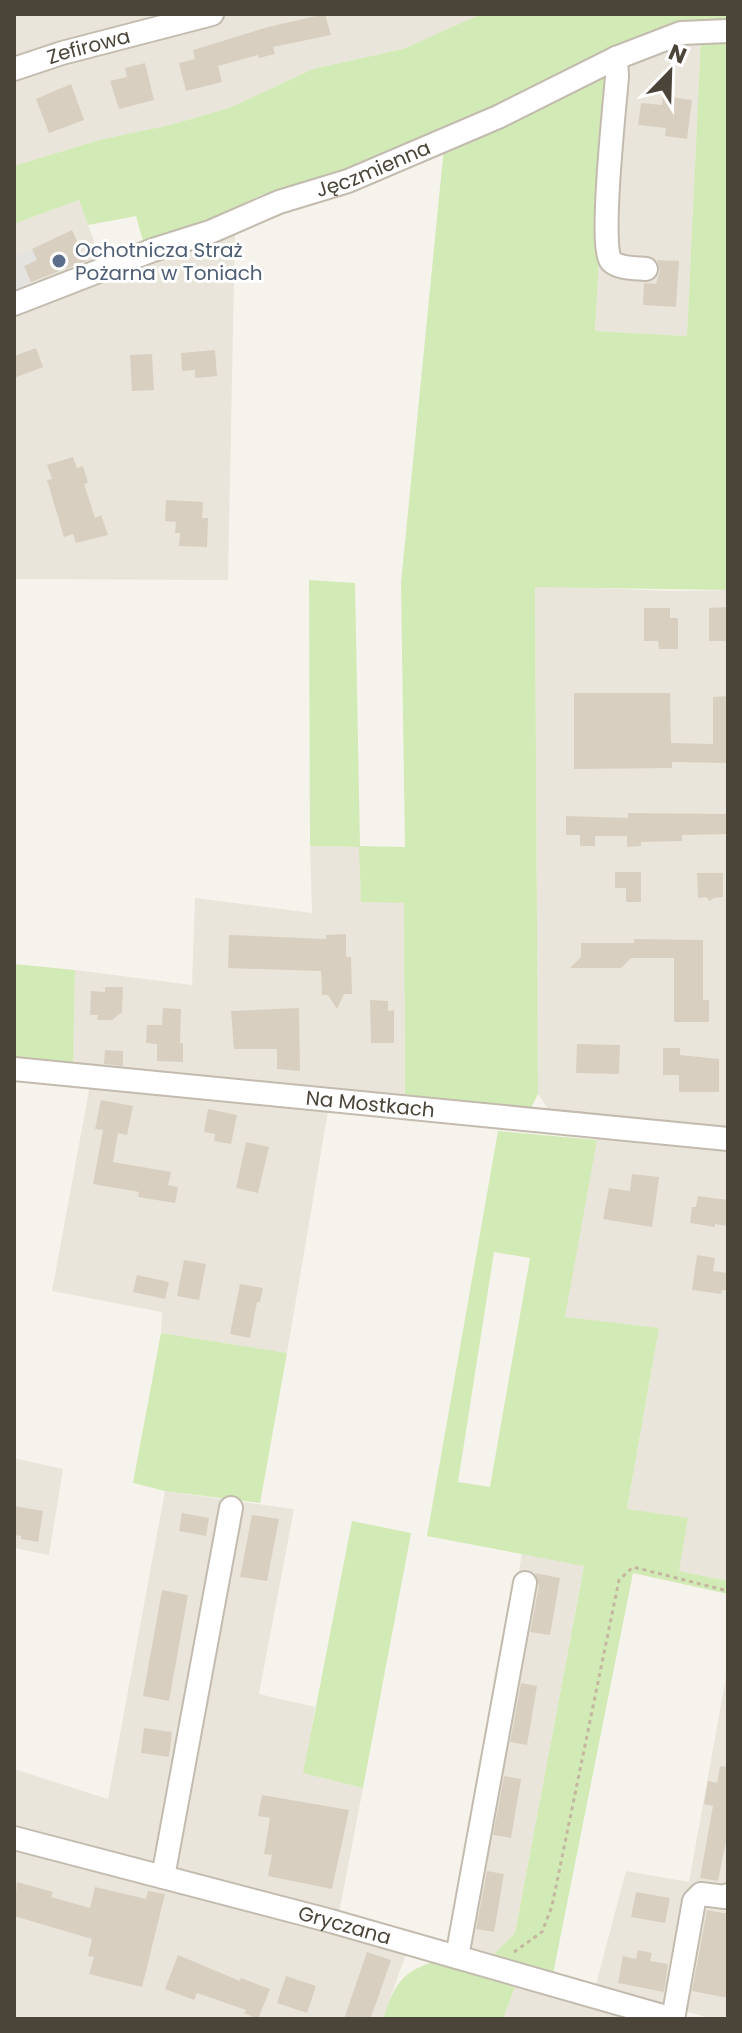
<svg xmlns="http://www.w3.org/2000/svg" width="742" height="2033" viewBox="0 0 742 2033" font-family="Poppins,sans-serif">
<style>
.residential{fill:#eae5da}
.green{fill:#d2eab5;fill-rule:evenodd}
.parking{fill:#e5e3e0}
.building{fill:#d8cfc1}
.lines{fill:none;stroke-linecap:round;stroke-linejoin:round}
.minor-casing{stroke:#c2bbae;stroke-width:26}
.path{stroke:#c4b79f;stroke-width:3;stroke-dasharray:4 4;stroke-linecap:butt}
.minor{stroke:#fff;stroke-width:22}
.service-dot{fill:#5c6f8a;stroke:#fff;stroke-width:3}
.labels{text-anchor:middle;stroke-width:6;stroke-linejoin:round;paint-order:stroke}
.street-label{font-size:20px;fill:#4b4439;stroke:#fff}
.service-label{font-size:20px;fill:#4e5e75;stroke:#fff;text-anchor:start}
</style>
<rect width="100%" height="100%" fill="#f6f3ec"/>
<g class="residential">
<polygon points="14,14 481,14 403,49 313,69 229,108 170,125 99,140 14,166"/>
<polygon points="701,37 687,336 595,331 610,65"/>
<polygon points="79,200 108,279 235,229 228,580 14,579 14,224"/>
<polygon points="535,586 676,591 728,590 728,1135 556,1120 538,1094"/>
<polygon points="310,846 360,847 361,902 404,902 405,1106 73,1068 75,970 192,985 195,898 312,913"/>
<polygon points="90,1085 328,1111 287,1353 161,1333 162,1312 52,1291"/>
<polygon points="598,1134 728,1146 728,1581 679,1571 627,1510 659,1328 564,1318"/>
<polygon points="14,1458 63,1469 49,1555 14,1548"/>
<polygon points="165,1491 294,1509 259,1694 315,1707 304,1773 363,1788 339,1913 14,1830 14,1769 108,1799"/>
<polygon points="522,1554 584,1565 515,1933 491,1957 449,1949"/>
<polygon points="728,1666 728,2019 714,2019 595,1988 626,1871 689,1882"/>
<polygon points="14,1844 407,1951 383,2019 14,2019"/>
<polygon points="515,1987 636,2019 503,2019"/>
</g>
<g class="green">
<polygon points="481,14 728,14 728,25 610,51 435,134 352,170 262,195 145,248 136,216 88,225 79,200 14,224 14,166 99,140 170,125 229,108 313,69 403,49"/>
<polygon points="701,37 728,37 728,590 535,587 538,1094 530,1110 405,1106 404,903 361,902 359,847 310,846 309,580 355,583 360,846 405,847 401,583 444,147 610,65 595,331 687,336"/>
<polygon points="14,964 75,970 73,1068 14,1063"/>
<path d="M498,1131l99,9 -32,177 94,11 -32,181 61,9 -9,53 49,10v13l-95,-21 -81,406 -61,-22 24,-24 69,-367 -157,-30zM494,1252l36,6 -40,229 -32,-5z"/>
<polygon points="161,1333 287,1353 260,1503 165,1491 133,1483"/>
<polygon points="352,1521 411,1533 363,1788 303,1773"/>
<path d="M433,1962l82,25 -12,32h-120c11,-32 16,-46 50,-57z"/>
</g>
<polygon class="parking" points="32,249 37,260 24,266 34,291 14,298 14,257"/>
<g class="building">
<polygon points="325,14 331,35 273,47 275,54 259,58 258,55 218,66 222,82 186,91 179,63 195,59 193,50 268,27"/>
<polygon points="145,63 154,100 119,109 110,81 127,77 125,68"/>
<polygon points="71,84 84,120 49,133 36,99"/>
<polygon points="663,96 692,100 687,139 665,136 666,128 638,125 641,103 662,105"/>
<polygon points="72,230 86,261 31,282 24,266 37,260 32,249"/>
<polygon points="657,260 679,261 676,307 643,305 644,283 656,284 660,271"/>
<polygon points="36,348 43,367 14,378 14,356"/>
<polygon points="215,350 217,376 195,378 195,370 182,371 181,353"/>
<polygon points="152,354 154,390 132,391 130,355"/>
<polygon points="73,457 77,468 83,466 88,483 84,484 95,518 101,515 108,535 76,543 73,534 64,537 47,480 52,479 47,465"/>
<polygon points="166,500 203,502 202,518 208,518 207,547 179,546 180,533 175,533 176,522 165,521"/>
<polygon points="728,607 728,641 709,641 709,608"/>
<polygon points="644,608 670,608 670,618 678,618 678,649 659,649 658,641 644,641"/>
<polygon points="574,693 670,693 671,743 713,744 713,697 728,696 728,763 672,762 672,768 574,769"/>
<polygon points="628,813 728,814 728,834 682,835 682,841 641,842 641,846 627,847 627,836 595,836 595,846 580,846 580,835 566,835 566,816 628,818"/>
<polygon points="615,872 641,872 641,902 626,902 626,888 615,888"/>
<polygon points="697,873 723,873 723,897 714,898 710,901 706,897 698,898"/>
<polygon points="346,934 346,957 351,957 352,994 344,994 337,1009 328,995 322,995 321,971 228,968 229,935 326,939 326,935"/>
<polygon points="634,939 703,940 703,1000 709,1000 709,1022 674,1022 674,958 631,958 621,968 570,968 581,957 581,943 634,943"/>
<polygon points="105,987 123,987 122,1012 112,1020 97,1020 98,1015 90,1015 91,991 105,992"/>
<polygon points="370,1000 388,1001 388,1011 394,1010 394,1043 371,1043"/>
<polygon points="163,1008 181,1009 180,1043 183,1043 183,1062 157,1061 157,1044 146,1043 147,1025 162,1025"/>
<polygon points="299,1008 300,1071 277,1069 277,1049 234,1049 231,1011"/>
<polygon points="577,1044 620,1045 619,1074 576,1073"/>
<polygon points="663,1048 680,1048 680,1055 719,1059 719,1092 679,1092 679,1075 663,1075"/>
<polygon points="105,1050 123,1051 123,1066 104,1064"/>
<polygon points="101,1100 133,1106 127,1135 118,1133 113,1162 171,1172 168,1185 178,1187 175,1203 138,1197 139,1192 93,1184 103,1130 95,1129"/>
<polygon points="208,1109 237,1115 231,1144 214,1141 215,1134 204,1132"/>
<polygon points="246,1142 269,1147 258,1193 236,1188"/>
<polygon points="632,1174 659,1177 652,1227 603,1219 609,1188 630,1191"/>
<polygon points="698,1196 728,1200 728,1226 715,1224 715,1227 690,1223 692,1207 696,1207"/>
<polygon points="697,1255 715,1258 713,1271 728,1273 728,1291 722,1290 721,1294 692,1290"/>
<polygon points="184,1260 206,1264 199,1300 177,1296"/>
<polygon points="137,1275 169,1282 165,1299 133,1292"/>
<polygon points="240,1284 263,1288 260,1302 257,1302 250,1338 230,1334"/>
<polygon points="14,1506 43,1511 38,1542 21,1539 21,1536 14,1535"/>
<polygon points="182,1513 209,1518 206,1536 179,1531"/>
<polygon points="252,1515 279,1519 267,1581 240,1577"/>
<polygon points="535,1573 560,1578 550,1635 530,1632 539,1586"/>
<polygon points="162,1590 188,1595 169,1701 143,1696"/>
<polygon points="521,1683 537,1686 527,1745 510,1742"/>
<polygon points="144,1728 172,1732 169,1757 141,1753"/>
<polygon points="720,1766 728,1767 728,1831 718,1881 700,1878 713,1806 704,1804 708,1781 717,1783"/>
<polygon points="504,1776 521,1779 511,1838 493,1835"/>
<polygon points="262,1795 349,1810 332,1889 268,1876 272,1855 264,1854 270,1818 258,1816"/>
<polygon points="487,1871 504,1874 494,1932 476,1929"/>
<polygon points="17,1882 53,1892 51,1897 90,1908 95,1887 146,1899 148,1891 165,1894 142,1987 89,1974 94,1957 88,1956 92,1939 14,1916"/>
<polygon points="636,1892 670,1898 665,1923 631,1917"/>
<polygon points="707,1910 728,1914 728,1998 692,1991"/>
<polygon points="638,1950 652,1953 650,1961 668,1964 664,1992 618,1983 623,1956 636,1959"/>
<polygon points="367,1952 391,1960 379,1995 370,2019 344,2019"/>
<polygon points="178,1955 240,1981 241,1978 270,1989 258,2019 244,2013 246,2010 197,1993 194,2000 165,1989"/>
<polygon points="286,1976 316,1986 307,2013 277,2003"/>
</g>
<g class="lines">
<defs>
<g id="minor">
<path d="M616,58l1,19c-2,25 -18,171 -6,184 8,8 25,7 35,8"/>
<path id="s1" d="M14,69l48,-16 150,-39"/>
<path id="s2" d="M14,304l139,-54 57,-18 69,-30 69,-21 150,-64 118,-59 65,-25 47,-2"/>
<path id="s3" d="M14,1069l714,70"/>
<path id="s4" d="M14,1838l317,83 342,98"/>
<polyline points="163,1877 231,1508"/>
<polyline points="457,1957 525,1583"/>
<polyline points="673,2019 694,1901 701,1894 725,1897 728,1895"/>
</g>
</defs>
<use href="#minor" class="minor-casing"/>
<polyline class="path" points="514,1952 542,1932 552,1906 619,1580 633,1567 728,1591"/>
<use href="#minor" class="minor"/>
</g>
<circle class="service-dot" cx="59" cy="261" r="8"/>
<g class="labels">
<g class="street-label">
<text dy="7" stroke="none"><textPath href="#s1" startOffset="78">Zefirowa</textPath></text>
<text dy="7" stroke="none"><textPath href="#s2" startOffset="384">Jęczmienna</textPath></text>
<text dy="7" stroke="none"><textPath href="#s3" startOffset="358">Na Mostkach</textPath></text>
<text dy="7" stroke="none"><textPath href="#s4" startOffset="342">Gryczana</textPath></text>
</g>
<g class="service-label">
<text x="75" y="257">Ochotnicza Straż<tspan x="75" dy="23">Pożarna w Toniach</tspan></text>
</g>
</g>
<rect width="742" height="2033" fill="none" stroke="#4b4439" stroke-width="32"/>
<g transform="translate(670 72) rotate(23)" stroke="#ffffff" stroke-width="6" paint-order="stroke">
<path d="M0-6L14 30L0 20L-14 30Z" fill="#4b4439"/>
<text y="-12" font-size="22" font-weight="bold" text-anchor="middle" fill="#4b4439">N</text>
</g>
</svg>
